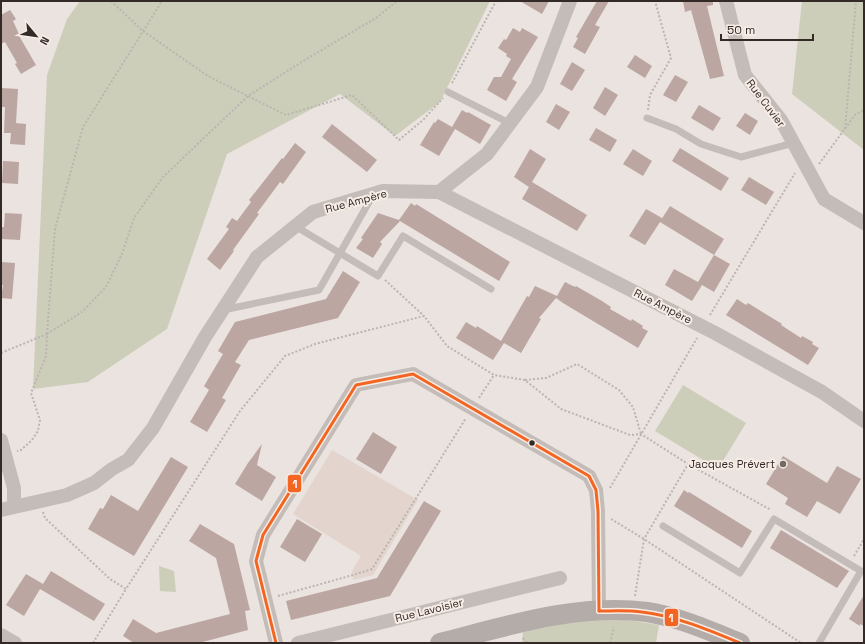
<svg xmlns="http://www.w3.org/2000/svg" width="865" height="644" viewBox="0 0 865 644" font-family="'Space Grotesk',sans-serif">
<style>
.green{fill:#cdceba}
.plaza{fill:#e3d5cd}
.building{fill:#bca6a2}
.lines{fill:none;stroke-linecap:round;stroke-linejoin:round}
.path{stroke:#bbb4b1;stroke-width:2;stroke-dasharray:2 2;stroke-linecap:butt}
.lane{stroke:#c3bcb8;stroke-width:7}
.street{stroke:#c3bcb8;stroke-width:14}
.secondary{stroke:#b3aca9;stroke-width:20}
.bus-1-casing{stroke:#f7ede6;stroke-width:6}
.bus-1{stroke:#f26522;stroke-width:3}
.bus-dot{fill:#332927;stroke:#f7ede6;stroke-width:1.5}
.poi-dot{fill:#736a67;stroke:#f7ede6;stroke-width:1.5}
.labels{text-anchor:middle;stroke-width:4;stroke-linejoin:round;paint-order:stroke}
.street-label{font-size:11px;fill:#332927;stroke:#f7ede6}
.poi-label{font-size:11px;fill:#332927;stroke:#f7ede6;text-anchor:end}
.line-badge{stroke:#f7ede6;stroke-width:1.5}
.badge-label{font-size:11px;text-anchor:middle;font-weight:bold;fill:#fff}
</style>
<rect width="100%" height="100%" fill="#eae3df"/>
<g class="green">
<polygon points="80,1 490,1 440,102 395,136 340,94 227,154 167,329 88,382 33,389 47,75 67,19"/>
<polygon points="802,1 864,1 864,150 792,94"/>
<polygon points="683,385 746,423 718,469 655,431"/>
<polygon points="159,566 174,571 176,592 160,591"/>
<polygon points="589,618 622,619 659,625 656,643 522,642 523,632"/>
</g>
<polygon class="plaza" points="332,450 418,500 373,575 353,580 352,571 361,556 293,514"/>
<g class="building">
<polygon points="520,1 549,1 542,14"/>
<polygon points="597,1 609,1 595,25 600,27 585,54 573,47 578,38 576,37"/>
<polygon points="683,1 713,1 713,5 707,6 724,76 710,79 691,10 685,12"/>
<polygon points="10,10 16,19 13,21 19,34 18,34 36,65 21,74 15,64 17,63 5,42 1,44 1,15"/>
<polygon points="513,28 520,32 522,28 538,37 512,79 517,82 506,101 487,90 494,77 501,77 511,59 506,56 507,54 498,48 504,39 506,40"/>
<polygon points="635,55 652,66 645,78 627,67"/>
<polygon points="572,62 585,70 572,91 560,84"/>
<polygon points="675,75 688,82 676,102 663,95"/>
<polygon points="605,87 618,95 605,116 593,108"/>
<polygon points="2,88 18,89 16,123 26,124 25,145 10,144 11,133 4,133 5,107 2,107"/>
<polygon points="556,104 570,112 559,130 546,122"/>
<polygon points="699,105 721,118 713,131 691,118"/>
<polygon points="462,110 467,113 468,112 491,125 480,144 455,129 439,156 420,145 434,122 435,123 438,119 452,127"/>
<polygon points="745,113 758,121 750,135 736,126"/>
<polygon points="332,124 377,160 367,172 322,137"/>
<polygon points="596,128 617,140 610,152 589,140"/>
<polygon points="295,143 306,152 283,184 280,182 257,213 259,214 233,250 234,251 220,270 207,259 229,229 226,227 232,218 237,221 251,202 249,200 282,158 283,159"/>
<polygon points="680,148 729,178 721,191 672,161"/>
<polygon points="530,149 546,159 532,182 587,215 577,231 522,199 529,187 514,177"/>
<polygon points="633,149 652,161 643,176 623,164"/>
<polygon points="3,161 19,162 18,184 2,183"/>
<polygon points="749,177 774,192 766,205 741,190"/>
<polygon points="411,203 415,206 416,204 510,262 499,281 400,221 380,242 382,244 373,258 356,248 363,239 361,238 378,213 399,220"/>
<polygon points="670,206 724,239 714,255 660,222 645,245 629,236 646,209 662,218 661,220"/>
<polygon points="5,213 22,214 20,240 1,239 1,227 4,227"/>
<polygon points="714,255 730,264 714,292 702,285 692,301 665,285 674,269 698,282"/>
<polygon points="1,262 15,263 12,299 1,298 3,285 1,285"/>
<polygon points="343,271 360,282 338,318 249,340 235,362 241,365 222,398 226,400 207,432 190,422 209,390 204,386 223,354 218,351 235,322 326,299"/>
<polygon points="565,282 575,287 576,286 602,301 611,307 610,309 631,321 632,319 643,326 642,328 648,331 638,348 563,303 556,298 539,318 541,319 521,353 504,343 493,360 456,338 466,322 476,328 477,326 501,341 527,296 529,297 535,286 557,296"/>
<polygon points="737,299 746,305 748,303 782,324 781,325 801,338 802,336 813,342 812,344 819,348 808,365 726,315"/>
<polygon points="373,432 397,447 381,474 356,459"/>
<polygon points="262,444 257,465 276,477 262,501 235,484 248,463"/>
<polygon points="783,456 827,483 837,466 861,479 840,514 817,501 807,517 785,504 788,498 766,484"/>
<polygon points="171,457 188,467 134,556 88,529 100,508 103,509 111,495 138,511"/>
<polygon points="684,490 688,493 689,492 752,531 742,548 674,506"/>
<polygon points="424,501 441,511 390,596 291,620 286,601 377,578"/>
<polygon points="297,519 322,534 305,562 280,547"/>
<polygon points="200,524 234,544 250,610 245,611 248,630 199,643 134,643 123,636 133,619 156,633 230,614 216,558 189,541"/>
<polygon points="781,530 849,571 837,588 770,548"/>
<polygon points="51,571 105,604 94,621 40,589 24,616 6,605 26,574 43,584"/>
<polygon points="864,595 864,626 860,624 860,626 849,619"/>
</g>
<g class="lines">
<g class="path">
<polyline points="111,1 143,31 208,76 286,115 352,95 399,140 423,120 443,98"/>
<polyline points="452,83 496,1"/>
<polyline points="648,110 650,95 671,58 655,1"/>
<polyline points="845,129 856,1"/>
<polyline points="819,164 855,115 864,110"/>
<polyline points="385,280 424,316"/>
<polyline points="710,315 795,173"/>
<polyline points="47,334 82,312 106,287 122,254 134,218 163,177 248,96 308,58 376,18 397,1"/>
<polyline points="47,334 55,229 83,127 162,1"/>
<polyline points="1,353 47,334 46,356 31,393 40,420 38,431 32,440 21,450 17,451"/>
<polyline points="525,380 546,378 577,364 619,390 633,407 641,434"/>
<polyline points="479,398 494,375"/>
<polyline points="610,488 697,338"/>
<polyline points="43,512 45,518 110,579 126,589 240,411 285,356 315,344 424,316 447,346 494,375 525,380 561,409 630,435 641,434 688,464 771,510"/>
<polyline points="611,519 644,539 801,643"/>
<polyline points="854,556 864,539"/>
<polyline points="278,596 353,575 372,569 466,418"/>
<polyline points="635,596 644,539 688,464"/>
<polyline points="523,638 527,643"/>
<polyline points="93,643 126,589"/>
<polyline points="610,643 614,627"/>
</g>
<g class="lane">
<polyline points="448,92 509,123"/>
<polyline points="647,118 676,129 701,144 741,157 794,143"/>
<polyline points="295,226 378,276 403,236 491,289"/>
<polyline points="223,310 319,290 373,195"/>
<polyline points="663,526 740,573 774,519 861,571 819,643"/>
</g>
<g class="street">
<polyline points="726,1 745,75 781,120 824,199 864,223"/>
<polyline points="439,192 487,154 537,87 570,1"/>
<polyline points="1,440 14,488 14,506"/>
<polyline points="1,510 67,495 94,483 112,469 128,460 153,428 205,337 257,257 313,212 383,191 439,192 715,333 822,392 864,421"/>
<polyline points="1,635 15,643"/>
<polyline points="276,643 256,561 263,535 356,385 413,374 589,476 596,490 598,511 599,611"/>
<polyline points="298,643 560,578"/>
</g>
<path class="secondary" d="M440,643c67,-17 138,-40 207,-31 32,5 63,19 93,31"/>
<defs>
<g id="bus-1">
<path d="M599,611c14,0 29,-1 43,1 34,4 67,18 98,31"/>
<polyline points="276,643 256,561 263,535 356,385 413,374 589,476 596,490 598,511 599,611"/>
</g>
</defs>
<use href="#bus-1" class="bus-1-casing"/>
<use href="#bus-1" class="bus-1"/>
</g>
<circle class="bus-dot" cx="532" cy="443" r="3.5"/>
<circle class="poi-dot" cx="783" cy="464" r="4"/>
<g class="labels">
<g class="street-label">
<text transform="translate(766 103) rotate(53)" y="4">Rue Cuvier</text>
<text transform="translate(356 201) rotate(-15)" y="4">Rue Ampère</text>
<text transform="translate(663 306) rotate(27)" y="4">Rue Ampère</text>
<text transform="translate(429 610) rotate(-14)" y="4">Rue Lavoisier</text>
</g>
<g class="poi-label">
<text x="775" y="468">Jacques Prévert</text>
</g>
</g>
<g class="line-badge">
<rect x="287" y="474" width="15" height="19" rx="4" fill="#f26522"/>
<rect x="664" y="608" width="15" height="19" rx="4" fill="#f26522"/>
</g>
<g class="badge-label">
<text x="295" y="488">1</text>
<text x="671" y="622">1</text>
</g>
<rect width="865" height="644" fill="none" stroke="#332927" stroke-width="4"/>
<g transform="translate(36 36) rotate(119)" stroke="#f7ede6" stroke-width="3" paint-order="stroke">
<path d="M0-3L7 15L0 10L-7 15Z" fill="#332927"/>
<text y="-6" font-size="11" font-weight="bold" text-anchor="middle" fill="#332927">N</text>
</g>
<path d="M721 34v6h92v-6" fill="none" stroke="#332927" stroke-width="2"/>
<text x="727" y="34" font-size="12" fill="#332927" stroke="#f7ede6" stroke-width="3" paint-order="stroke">50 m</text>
</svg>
